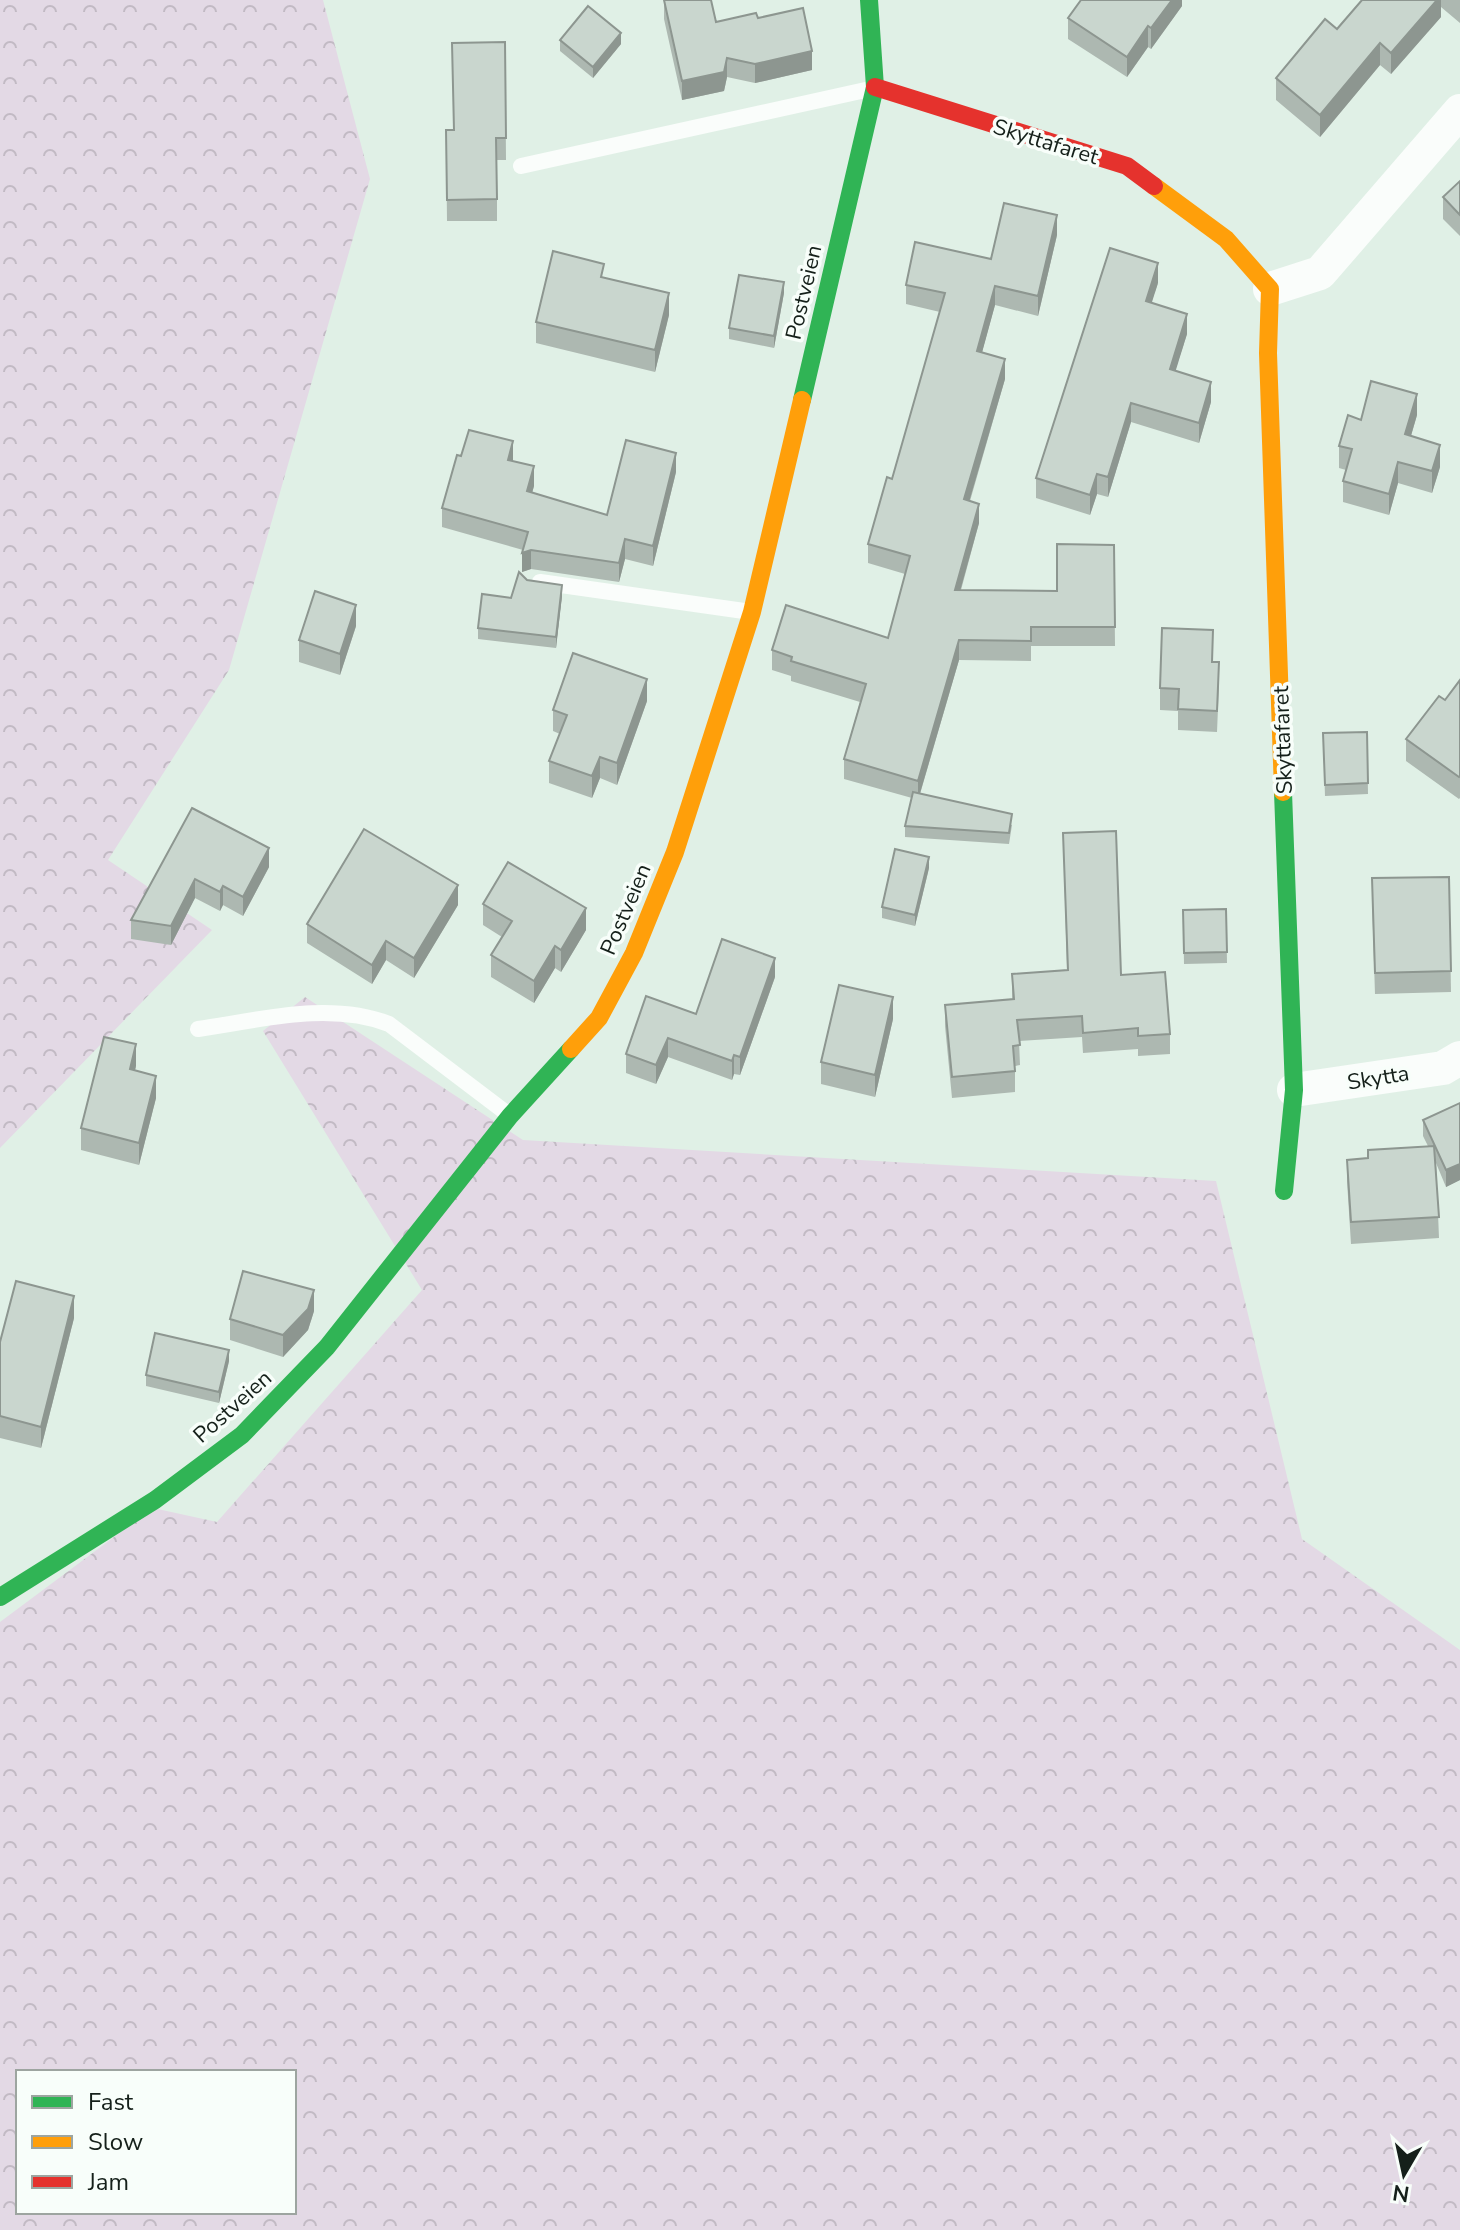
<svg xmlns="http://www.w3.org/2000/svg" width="1460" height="2230" viewBox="0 0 1460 2230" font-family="'Nunito Sans',sans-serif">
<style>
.forest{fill:url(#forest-crowns);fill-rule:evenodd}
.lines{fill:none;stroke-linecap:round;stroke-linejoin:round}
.lane{stroke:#fafdfb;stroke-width:16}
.street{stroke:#fafdfb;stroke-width:34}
.fast{stroke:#30b455;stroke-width:18}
.slow{stroke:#ff9f0a;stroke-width:18}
.jam{stroke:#e5322d;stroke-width:18}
.wall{fill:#adb8b1}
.shaded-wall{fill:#8d9690}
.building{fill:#c9d6ce;stroke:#8d9690;stroke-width:2}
.labels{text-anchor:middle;stroke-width:7;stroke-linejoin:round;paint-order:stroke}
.street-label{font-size:22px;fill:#15201a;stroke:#f8fefa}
</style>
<defs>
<pattern id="forest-crowns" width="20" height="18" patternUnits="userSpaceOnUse" patternTransform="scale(2)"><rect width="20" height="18" fill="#e3d9e5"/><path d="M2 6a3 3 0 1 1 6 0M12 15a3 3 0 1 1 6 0" fill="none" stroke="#c2bac4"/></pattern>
</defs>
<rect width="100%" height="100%" fill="#e0f0e6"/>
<g class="forest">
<polygon points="0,0 323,0 370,179 229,670 108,860 212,930 0,1148"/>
<path d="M305,997l218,143 693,41 86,358 158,111v580h-1460v-608l153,-114 64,14 205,-232 -159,-259zM18,2072h276v140h-276z"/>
</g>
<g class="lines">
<g class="lane">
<polyline points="521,166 870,89"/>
<polyline points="540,582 751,612"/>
<path d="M198,1029c62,-9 131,-28 191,-5l120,91"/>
</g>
<g class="street">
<polyline points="1270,289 1320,273 1460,111"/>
<polyline points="1294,1090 1443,1068 1460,1058"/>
</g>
<g class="fast">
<polyline points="802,400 875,87 869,0"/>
<polyline points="1283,792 1294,1090 1284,1191"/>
<polyline points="0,1597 155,1500 242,1435 327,1347 510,1116 571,1049"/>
</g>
<g class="slow">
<polyline points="1154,186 1226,239 1270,289 1268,353 1283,792"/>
<polyline points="571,1049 599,1018 634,953 675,852 752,612 802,400"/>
</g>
<polyline class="jam" points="875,87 1127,166 1154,186"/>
</g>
<g class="wall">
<polygon points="664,0 716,22 758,18 812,70 755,83 727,77 724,91 682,100 664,19"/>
<polygon points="1182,0 1182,6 1151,49 1148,47 1127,77 1068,39 1068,18"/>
<polygon points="1362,0 1460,0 1460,23 1441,7 1441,17 1391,74 1380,65 1320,137 1276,100 1276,78 1337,29"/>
<polygon points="560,40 621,44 593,78 560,51"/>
<polygon points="505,42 506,160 497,160 497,221 447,221 446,130 454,130"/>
<polygon points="1460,181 1460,236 1443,219 1443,197"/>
<polygon points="1057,235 1038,316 995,305 982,352 1005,379 970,501 979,523 961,590 1057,591 1114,545 1115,646 1031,646 1031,661 959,660 920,794 1012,825 1009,844 905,837 905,826 912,798 844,779 844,759 860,702 791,681 791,676 772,670 772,650 888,638 905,574 868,563 868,544 892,479 940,312 906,304 906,285 991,259"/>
<polygon points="1158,283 1151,303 1187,334 1175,371 1211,402 1199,443 1131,422 1108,497 1097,494 1090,515 1036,498 1036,478"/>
<polygon points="784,293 774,348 729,339 729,328"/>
<polygon points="669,315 655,372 536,343 536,322"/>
<polygon points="1417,415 1411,436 1440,467 1432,493 1398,483 1389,515 1343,502 1343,481 1346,470 1339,468 1339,446 1361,420"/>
<polygon points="461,456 513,461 534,486 532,493 607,515 676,472 653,566 625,559 619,582 531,569 522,572 523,550 442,527 442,508"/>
<polygon points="527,580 562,596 556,648 478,639 478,628 511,598"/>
<polygon points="356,626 340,675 299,662 299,640"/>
<polygon points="1213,662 1219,684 1217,732 1178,730 1178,711 1160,710 1160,688"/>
<polygon points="1460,680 1460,798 1459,799 1406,761 1406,739 1445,700"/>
<polygon points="647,701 617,785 600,778 592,798 549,783 549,761 560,734 553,731 553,710"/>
<polygon points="1367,732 1368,794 1325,796 1323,733"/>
<polygon points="192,808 269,867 243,916 223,905 220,911 195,898 171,945 131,939 131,920"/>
<polygon points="1063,833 1121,975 1170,1034 1170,1054 1138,1056 1138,1049 1083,1053 1082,1037 1019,1041 1020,1065 1015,1066 1015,1092 952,1098 945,1026 945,1005 1012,999 1012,974 1067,970"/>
<polygon points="929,868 915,926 882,918 882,907"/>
<polygon points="1449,877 1451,992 1375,994 1372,900"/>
<polygon points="483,904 586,930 561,972 555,968 534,1003 491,977 491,955 502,937 483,925"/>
<polygon points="458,905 414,978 386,960 372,984 307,943 307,924"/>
<polygon points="1226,909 1227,963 1184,964 1183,910"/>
<polygon points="775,977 740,1075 734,1074 732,1080 668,1057 656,1084 626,1073 626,1054 696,1014"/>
<polygon points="893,1019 875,1097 821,1084 821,1062"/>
<polygon points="136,1066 135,1070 156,1098 139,1165 81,1150 81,1128"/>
<polygon points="1460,1103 1460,1180 1446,1187 1436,1163 1439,1238 1351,1244 1347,1181 1347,1160 1368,1158 1428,1146 1423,1136 1423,1120"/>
<polygon points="314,1311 308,1330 283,1357 230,1340 230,1319"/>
<polygon points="74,1318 41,1448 0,1438 0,1342"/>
<polygon points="229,1361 219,1403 146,1386 146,1375"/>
</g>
<g class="shaded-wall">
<polygon points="1172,0 1182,0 1182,6 1151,49 1151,28"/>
<polygon points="1437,0 1441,0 1441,17 1391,74 1391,53"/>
<polygon points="1148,26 1148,47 1127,77 1127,57"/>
<polygon points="621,33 621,44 593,78 593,67"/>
<polygon points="1380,43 1380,65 1320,137 1320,115"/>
<polygon points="812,51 812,70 755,83 755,64"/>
<polygon points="727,58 727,77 724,91 682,100 682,81"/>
<polygon points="1057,215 1057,235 1038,316 1038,296"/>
<polygon points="1158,263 1158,283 1146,321 1146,301"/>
<polygon points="784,282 784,293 774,348 774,336"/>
<polygon points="995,286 995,305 977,371 977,351"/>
<polygon points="669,293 669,315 655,372 655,350"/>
<polygon points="1187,314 1187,334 1170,389 1170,369"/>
<polygon points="1005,359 1005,379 964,519 964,499"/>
<polygon points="1211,382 1211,402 1199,443 1199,423"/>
<polygon points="1417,394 1417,415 1405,456 1405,434"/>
<polygon points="1131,403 1131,422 1108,497 1108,477"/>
<polygon points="513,441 513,460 508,479 508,460"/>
<polygon points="1440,445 1440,467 1432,493 1432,471"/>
<polygon points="676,453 676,472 653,566 653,546"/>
<polygon points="1398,462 1398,483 1389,515 1389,494"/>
<polygon points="534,466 534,486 527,510 527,491"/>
<polygon points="1097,474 1097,494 1090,515 1090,495"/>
<polygon points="979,504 979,523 955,609 955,590"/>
<polygon points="625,539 625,559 619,582 619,563"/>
<polygon points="531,550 531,569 522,572 522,553"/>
<polygon points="562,585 562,596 556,648 556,637"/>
<polygon points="356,605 356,626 340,675 340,654"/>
<polygon points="959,640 959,660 918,800 918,781"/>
<polygon points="647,679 647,701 617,785 617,763"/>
<polygon points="600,757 600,778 592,798 592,776"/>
<polygon points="269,848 269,867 243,916 243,897"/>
<polygon points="929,857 929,868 915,926 915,915"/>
<polygon points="195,879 195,898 171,945 171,926"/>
<polygon points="458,885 458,905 414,978 414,958"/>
<polygon points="223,886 223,905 220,911 220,892"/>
<polygon points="586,908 586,930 561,972 561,950"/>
<polygon points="386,941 386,960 372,984 372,965"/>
<polygon points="555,946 555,968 534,1003 534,981"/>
<polygon points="775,958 775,977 740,1075 740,1057"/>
<polygon points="893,997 893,1019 875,1097 875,1075"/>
<polygon points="668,1038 668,1057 656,1084 656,1065"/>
<polygon points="136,1044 136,1066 130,1091 130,1069"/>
<polygon points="734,1055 734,1074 732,1080 732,1061"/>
<polygon points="156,1076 156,1098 139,1165 139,1143"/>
<polygon points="1460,1164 1460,1180 1446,1187 1446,1170"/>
<polygon points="314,1290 314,1311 308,1330 283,1357 283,1335"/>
<polygon points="74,1296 74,1318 41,1448 41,1427"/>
<polygon points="229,1350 229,1361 219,1403 219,1392"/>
</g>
<g class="building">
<polygon points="664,0 711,0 716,22 756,13 758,18 803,8 812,51 755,64 727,58 724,72 682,81"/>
<polygon points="1081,0 1172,0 1151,28 1148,26 1127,57 1068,18"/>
<polygon points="1362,0 1437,0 1391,53 1380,43 1320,115 1276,78 1325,19 1337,29"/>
<polygon points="588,6 621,33 593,67 560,40"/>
<polygon points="505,42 506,138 496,138 497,199 447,200 446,130 454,130 452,43"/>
<polygon points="1460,181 1460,215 1443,197"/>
<polygon points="1004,203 1057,215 1038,296 995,286 977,351 1005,359 964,499 979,504 955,590 1057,591 1057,544 1114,545 1115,627 1031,627 1031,641 959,640 918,781 844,759 866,684 791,661 792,657 772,650 786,605 888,638 910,556 868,544 887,477 892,479 945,293 906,285 915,242 991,259"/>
<polygon points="1110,248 1158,263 1146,301 1187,314 1170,369 1211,382 1199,423 1131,403 1108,477 1097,474 1090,495 1036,478"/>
<polygon points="553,251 604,264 601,277 669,293 655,350 536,322"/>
<polygon points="739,275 784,282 774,336 729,328"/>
<polygon points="1371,381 1417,394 1405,434 1440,445 1432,471 1398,462 1389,494 1343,481 1352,449 1339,446 1348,415 1361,420"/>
<polygon points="469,430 513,441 508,460 534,466 527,491 607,515 626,440 676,453 653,546 625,539 619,563 531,550 522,553 528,532 442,508 457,455 461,456"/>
<polygon points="519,572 527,580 562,585 556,637 478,628 482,594 511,598"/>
<polygon points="315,591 356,605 340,654 299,640"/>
<polygon points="1162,628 1213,630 1212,662 1219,662 1217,711 1178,709 1179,689 1160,688"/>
<polygon points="573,653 647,679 617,763 600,757 592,776 549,761 567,715 553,710"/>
<polygon points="1460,680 1460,776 1459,777 1406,739 1439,696 1445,700"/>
<polygon points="1367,732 1368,783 1325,785 1323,733"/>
<polygon points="913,792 1012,814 1009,833 905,826"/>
<polygon points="192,808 269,848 243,897 223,886 220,892 195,879 171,926 131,920"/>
<polygon points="364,829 458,885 414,958 386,941 372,965 307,924"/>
<polygon points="1116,831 1121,975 1165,972 1170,1034 1138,1036 1138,1028 1083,1033 1082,1016 1017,1020 1020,1045 1013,1046 1015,1071 952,1077 945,1005 1014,999 1012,974 1068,970 1063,833"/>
<polygon points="895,849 929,857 915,915 882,907"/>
<polygon points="508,862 586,908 561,950 555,946 534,981 491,955 512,921 483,904"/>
<polygon points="1449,877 1451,971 1375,973 1372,878"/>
<polygon points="1226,909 1227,952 1184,953 1183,910"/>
<polygon points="722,939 775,958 740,1057 734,1055 732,1061 668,1038 656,1065 626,1054 646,996 696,1014"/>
<polygon points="839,985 893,997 875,1075 821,1062"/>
<polygon points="104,1037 136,1044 130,1069 156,1076 139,1143 81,1128"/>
<polygon points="1460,1103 1460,1164 1446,1170 1423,1120"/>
<polygon points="1434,1146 1439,1217 1351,1222 1347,1160 1368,1158 1368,1150"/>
<polygon points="243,1271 314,1290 308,1309 283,1335 230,1319"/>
<polygon points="16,1281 74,1296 41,1427 0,1416 0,1342"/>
<polygon points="155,1333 229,1350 219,1392 146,1375"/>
</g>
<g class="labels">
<g class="street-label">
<text transform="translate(1046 141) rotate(17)" y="8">Skyttafaret</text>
<text transform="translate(803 292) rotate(-77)" y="8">Postveien</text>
<text transform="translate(1282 740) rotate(-92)" y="8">Skyttafaret</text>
<text transform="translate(625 909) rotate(-67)" y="8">Postveien</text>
<text transform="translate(1378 1077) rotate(-9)" y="8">Skytta</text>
<text transform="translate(232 1406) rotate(-42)" y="8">Postveien</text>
</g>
</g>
<rect x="16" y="2070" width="280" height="144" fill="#f8fefa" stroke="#9da5a0" stroke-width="2"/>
<rect x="32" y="2096" width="40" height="12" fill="#30b455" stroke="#9da5a0" stroke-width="2"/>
<text x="88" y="2110" font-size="24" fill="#15201a">Fast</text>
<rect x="32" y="2136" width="40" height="12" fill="#ff9f0a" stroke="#9da5a0" stroke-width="2"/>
<text x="88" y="2150" font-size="24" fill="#15201a">Slow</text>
<rect x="32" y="2176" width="40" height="12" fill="#e5322d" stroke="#9da5a0" stroke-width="2"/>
<text x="88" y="2190" font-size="24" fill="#15201a">Jam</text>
<g transform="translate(1404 2174) rotate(189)" stroke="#f8fefa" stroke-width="6" paint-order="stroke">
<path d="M0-6L14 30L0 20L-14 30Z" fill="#15201a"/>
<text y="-12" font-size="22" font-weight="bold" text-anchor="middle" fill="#15201a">N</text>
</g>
</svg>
